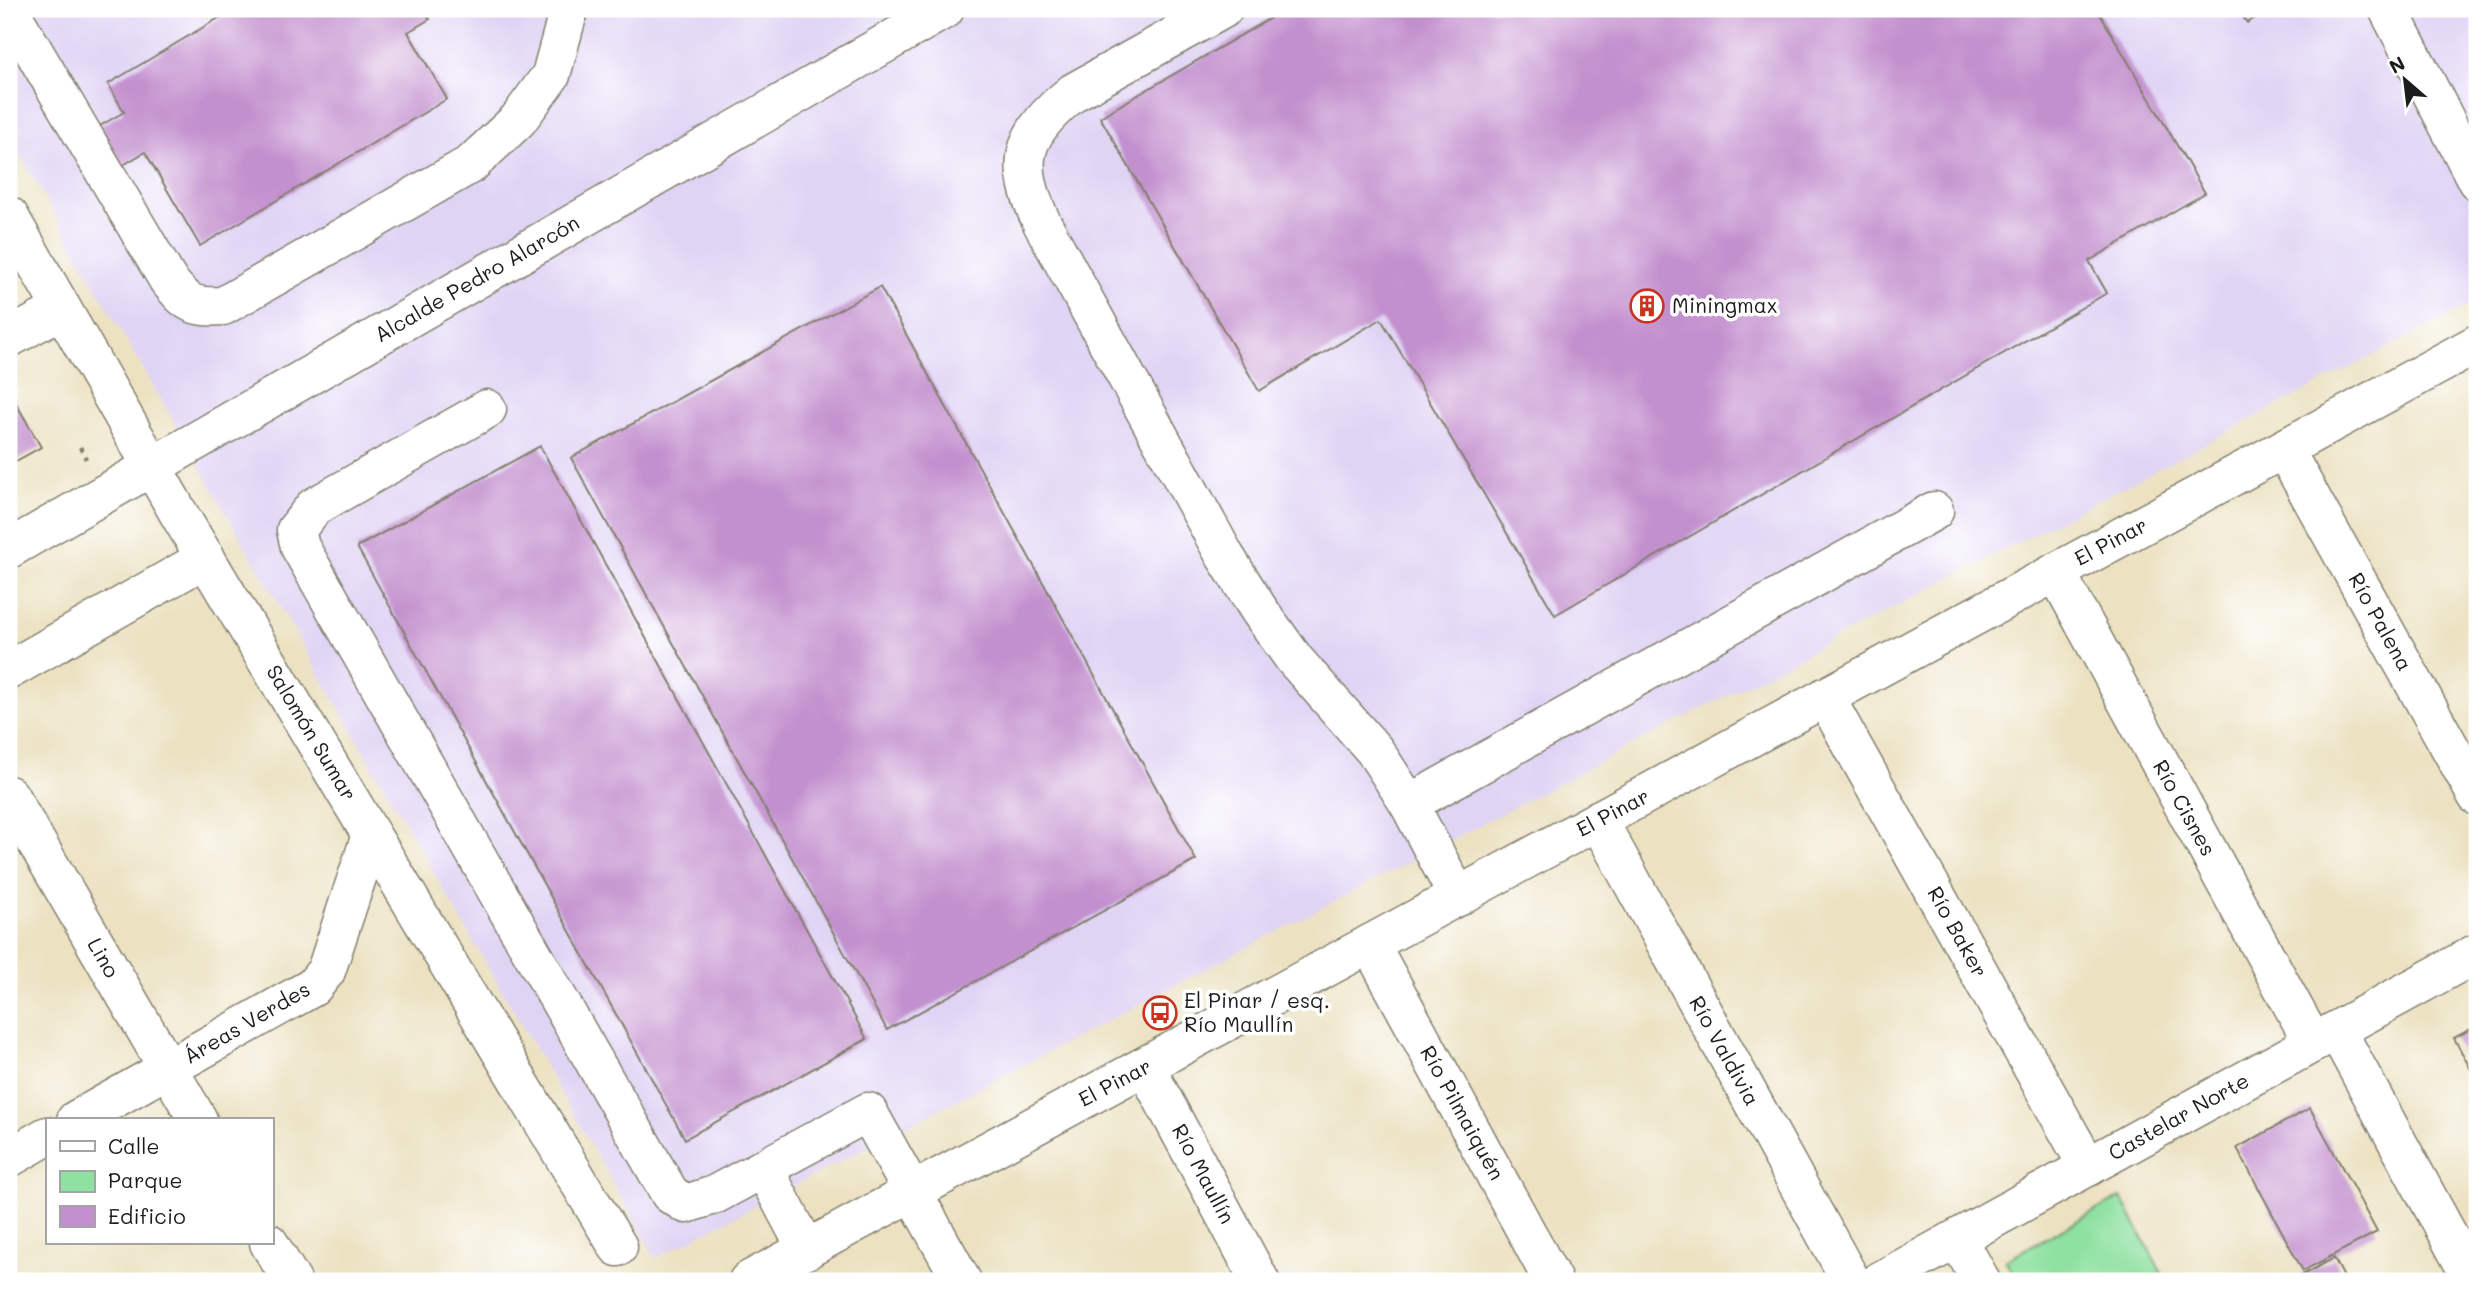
<svg xmlns="http://www.w3.org/2000/svg" width="2486" height="1290" viewBox="0 0 2486 1290" font-family="Mali,sans-serif">
<style>
.built{fill:#e0d4f4}
.green{fill:#8fe1a1;stroke:#567e5e;stroke-width:2}
.building{fill:#c390ce}
.lines{fill:none;stroke-linecap:round;stroke-linejoin:round}
.minor-casing{stroke:#847f6f;stroke-width:41}
.path{stroke:#847f6f;stroke-width:4.5;stroke-dasharray:5 5;stroke-linecap:butt}
.minor{stroke:#fff;stroke-width:38}
.labels{text-anchor:middle;stroke-width:7;stroke-linejoin:round;paint-order:stroke}
.street-label{font-size:21px;fill:#1c1c1c;stroke:#fff}
.poi-label{font-size:21px;fill:#1c1c1c;stroke:#fff;text-anchor:start}
</style>
<rect width="100%" height="100%" fill="#fff"/>
<filter id="ink" filterUnits="userSpaceOnUse"><feTurbulence type="fractalNoise" baseFrequency=".0143" numOctaves="2"/><feDisplacementMap in="SourceGraphic" scale="14" xChannelSelector="R" yChannelSelector="G"/><feConvolveMatrix kernelMatrix="1 2 1 2 8 2 1 2 1" color-interpolation-filters="sRGB"/></filter>
<filter id="wash" filterUnits="userSpaceOnUse"><feTurbulence type="fractalNoise" baseFrequency=".00686" numOctaves="4" result="noise"/><feDisplacementMap in="SourceGraphic" scale="28" xChannelSelector="R" yChannelSelector="G"/><feGaussianBlur stdDeviation="1.57" result="paint"/><feColorMatrix in="noise" values="0 0 0 0 0 0 0 0 0 0 0 0 0 0 0 0 0 1.4 0 .05"/><feComposite in="paint" operator="in"/></filter>
<g filter="url(#wash)">
<rect width="100%" height="100%" fill="#ece2c2"/>
<polygon class="built" points="9,9 2477,9 2477,301 656,1258 9,136"/>
<polygon class="green" points="2121,1197 2166,1281 2017,1281 2005,1260"/>
<g id="blocks">
<g class="building">
<polygon points="234,9 423,9 430,19 408,32 447,99 200,246 145,152 115,170 91,131 124,112 108,84"/>
<polygon points="1286,9 2097,9 2205,193 2089,261 2107,293 1555,615 1381,319 1259,391 1100,117"/>
<polygon points="2238,9 2270,9 2247,23"/>
<polygon points="880,287 1196,860 887,1030 571,458"/>
<polygon points="9,391 41,447 9,465"/>
<polygon points="540,446 867,1039 685,1139 357,547"/>
<polygon points="2477,1026 2477,1081 2454,1038"/>
<polygon points="2310,1108 2377,1232 2303,1271 2237,1148"/>
<polygon points="2334,1258 2346,1281 2291,1281"/>
</g>
</g>
</g>
<g filter="url(#ink)">
<use href="#blocks" fill-opacity="0" stroke="#847f6f" stroke-width="2"/>
<g class="lines">
<defs>
<g id="minor">
<path d="M9,9l159,271c19,23 24,28 55,26l248,-142 47,-44 33,-45 18,-66"/>
<path d="M1223,9l-149,83c-53,42 -61,70 -32,131l183,333 34,54 35,49 81,92 34,53 49,93"/>
<polyline points="2388,9 2477,181"/>
<polyline points="9,216 179,514 618,1247"/>
<polyline points="9,338 62,309"/>
<polyline points="487,409 314,507 296,530 300,547 670,1194 686,1204 714,1195 868,1112 962,1281"/>
<polyline points="2284,449 2477,796"/>
<polyline points="9,549 945,9"/>
<polyline points="2056,572 2313,1043"/>
<polyline points="9,670 206,558"/>
<polyline points="1825,697 2088,1167"/>
<polyline points="9,795 198,1120"/>
<polyline points="1409,804 1934,511"/>
<polyline points="1598,820 1851,1281"/>
<polyline points="1370,944 1553,1281"/>
<polyline points="2337,1031 2473,1281"/>
<polyline points="1145,1066 1260,1281"/>
<polyline points="76,1120 313,987 326,971 371,835"/>
<polyline points="9,1158 47,1136"/>
<polyline points="764,1169 807,1250"/>
<polyline points="1958,1239 1981,1281"/>
<polyline points="269,1243 292,1281"/>
<polyline points="748,1281 2477,344"/>
<polyline points="1880,1281 2477,953"/>
</g>
</defs>
<use href="#minor" class="minor-casing"/>
<polyline class="path" points="80,447 86,459"/>
<use href="#minor" class="minor"/>
</g>
</g>
<defs>
<symbol id="building-ring" viewBox="-11 -11 22 22"><circle r="9.5" fill="#fff" stroke="#c8321e" stroke-width="1.5"/><path d="M-4-6H4V6H1V3H-1V6H-4ZM-2.5-4.3h1.7v1.8h-1.7ZM.8-4.3h1.7v1.8H.8ZM-2.5-1h1.7V.8h-1.7ZM.8-1h1.7V.8H.8Z" fill="#c8321e"/></symbol>
<symbol id="bus-ring" viewBox="-11 -11 22 22"><circle r="9.5" fill="#fff" stroke="#c8321e" stroke-width="1.5"/><path d="M-5-6H5V4H4V6H2V4H-2V6H-4V4H-5ZM-3.5-4V0h7V-4ZM-3.5 1.2v1.5H-2V1.2ZM2 1.2v1.5H3.5V1.2Z" fill="#c8321e"/></symbol>
</defs>
<g fill-rule="evenodd">
<use href="#building-ring" x="1628" y="287" width="38" height="38"/>
<use href="#bus-ring" x="1141" y="994" width="38" height="38"/>
</g>
<g class="labels">
<g class="street-label">
<text transform="translate(477 279) rotate(-30)" y="7">Alcalde Pedro Alarcón</text>
<text transform="translate(2111 542) rotate(-28)" y="7">El Pinar</text>
<text transform="translate(2380 622) rotate(61)" y="7">Río Palena</text>
<text transform="translate(311 733) rotate(59)" y="7">Salomón Sumar</text>
<text transform="translate(2184 808) rotate(61)" y="7">Río Cisnes</text>
<text transform="translate(1613 813) rotate(-28)" y="7">El Pinar</text>
<text transform="translate(1957 932) rotate(61)" y="7">Río Baker</text>
<text transform="translate(103 958) rotate(60)" y="7">Lino</text>
<text transform="translate(247 1023) rotate(-30)" y="7">Áreas Verdes</text>
<text transform="translate(1724 1051) rotate(61)" y="7">Río Valdivia</text>
<text transform="translate(1115 1083) rotate(-28)" y="7">El Pinar</text>
<text transform="translate(1462 1113) rotate(61)" y="7">Río Pilmaiquén</text>
<text transform="translate(2179 1117) rotate(-29)" y="7">Castelar Norte</text>
<text transform="translate(1203 1174) rotate(62)" y="7">Río Maullín</text>
</g>
<g class="poi-label">
<text x="1672" y="313">Miningmax</text>
<text x="1184" y="1008">El Pinar / esq.<tspan x="1184" dy="24">Río Maullín</tspan></text>
</g>
</g>
<rect width="2486" height="1290" fill="none" stroke="#fff" stroke-width="35"/>
<rect x="46" y="1118" width="228" height="126" fill="#ffffff" stroke="#a4a4a4" stroke-width="2"/>
<rect x="60" y="1141" width="35" height="10" fill="#ffffff" stroke="#a4a4a4" stroke-width="2"/>
<text x="108" y="1154" font-size="21" fill="#1c1c1c">Calle</text>
<rect x="60" y="1171" width="35" height="21" fill="#8fe1a1" stroke="#a4a4a4" stroke-width="2"/>
<text x="108" y="1188" font-size="21" fill="#1c1c1c">Parque</text>
<rect x="60" y="1206" width="35" height="21" fill="#c390ce" stroke="#a4a4a4" stroke-width="2"/>
<text x="108" y="1224" font-size="21" fill="#1c1c1c">Edificio</text>
<g transform="translate(2405 80) rotate(332)" stroke="#ffffff" stroke-width="5" paint-order="stroke">
<path d="M0-5L12 26L0 18L-12 26Z" fill="#1c1c1c"/>
<text y="-10" font-size="19" font-weight="bold" text-anchor="middle" fill="#1c1c1c">N</text>
</g>
</svg>
